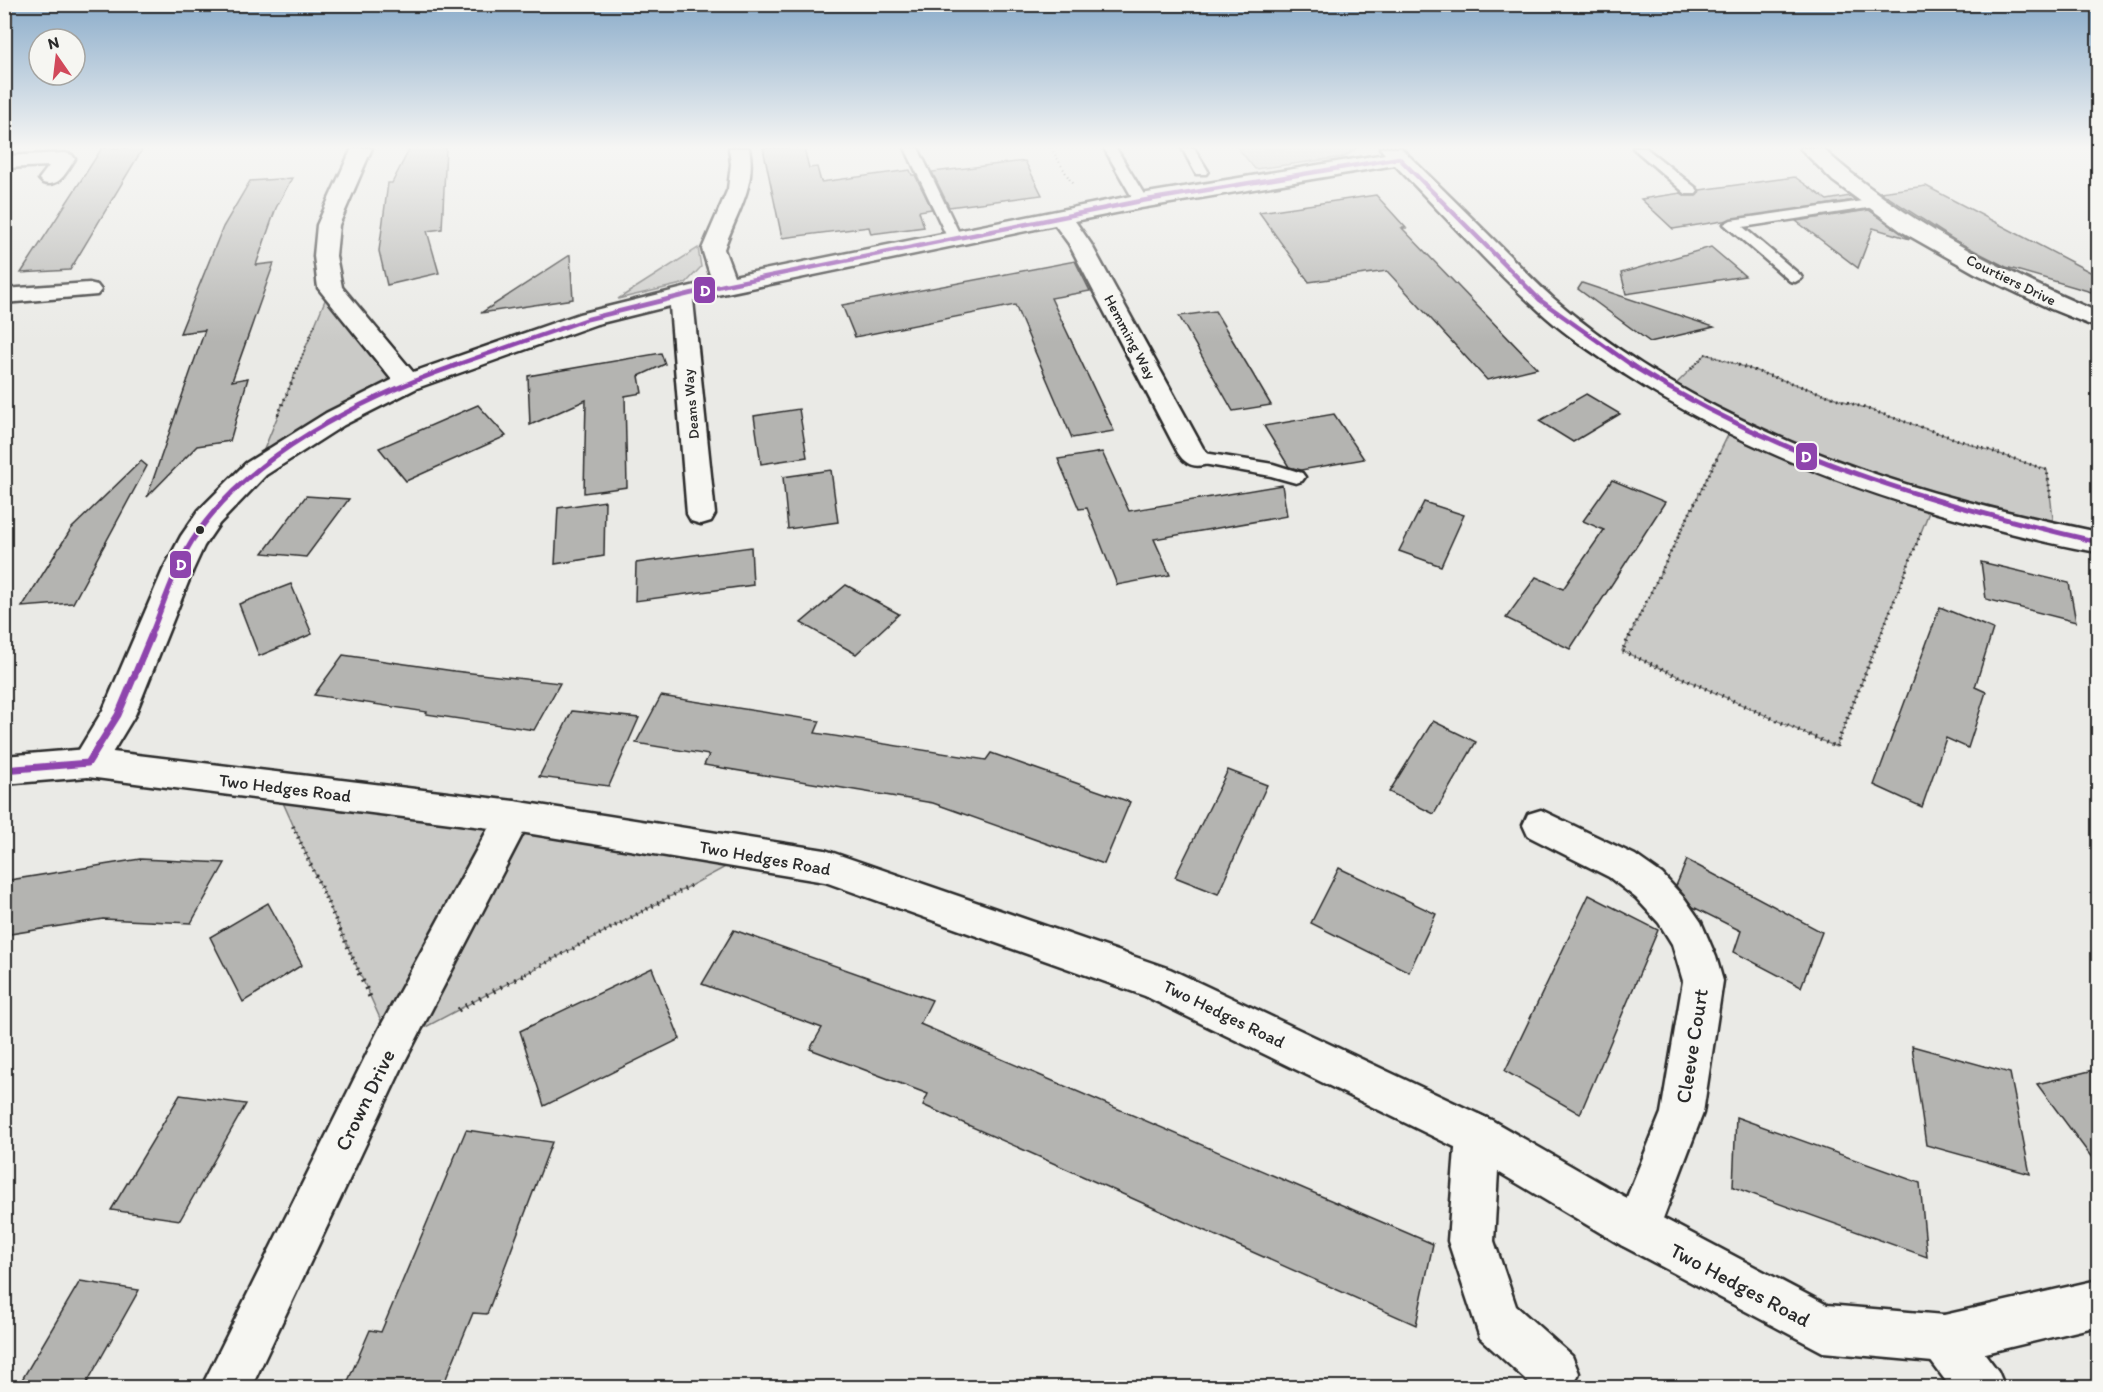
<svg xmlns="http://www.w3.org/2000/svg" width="2103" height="1392" viewBox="0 0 2103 1392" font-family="Itim,sans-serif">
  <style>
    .green { fill: #cacac7; stroke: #7a7a79; stroke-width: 1.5 }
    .building { fill: #b4b4b1; stroke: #2b2b2b; stroke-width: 1.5 }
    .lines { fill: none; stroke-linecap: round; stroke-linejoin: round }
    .service-casing { stroke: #2b2b2b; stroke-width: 5 }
    .minor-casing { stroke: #2b2b2b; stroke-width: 5 }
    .tertiary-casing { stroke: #2b2b2b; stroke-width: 5 }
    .path-far3 { stroke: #2b2b2b; stroke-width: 2; stroke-dasharray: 1 3; stroke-linecap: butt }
    .path-far2 { stroke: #2b2b2b; stroke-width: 3; stroke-dasharray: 1.5 4; stroke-linecap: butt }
    .path-far1 { stroke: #2b2b2b; stroke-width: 4; stroke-dasharray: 1.5 4.5; stroke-linecap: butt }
    .path { stroke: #2b2b2b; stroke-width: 5; stroke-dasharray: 2 6; stroke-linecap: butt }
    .service { fill: #f6f6f2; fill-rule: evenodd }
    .minor { fill: #f6f6f2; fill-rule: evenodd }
    .tertiary { fill: #f6f6f2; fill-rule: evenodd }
    .bus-1-far2-casing { stroke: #f6f6f2; stroke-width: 8 }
    .bus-1-far1-casing { stroke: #f6f6f2; stroke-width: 9 }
    .bus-1-casing { stroke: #f6f6f2; stroke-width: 11 }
    .bus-1-far2 { stroke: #8e44ad; stroke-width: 4.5 }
    .bus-1-far1 { stroke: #8e44ad; stroke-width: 5 }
    .bus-1 { stroke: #8e44ad; stroke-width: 7 }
    .bus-dot { fill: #2b2b2b; stroke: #f6f6f2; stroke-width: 2 }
    .labels { text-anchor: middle; stroke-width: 4.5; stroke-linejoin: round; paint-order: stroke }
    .far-street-label { font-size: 15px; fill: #2b2b2b; stroke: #f6f6f2 }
    .street-label { font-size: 18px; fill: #2b2b2b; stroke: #f6f6f2 }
    .near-street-label { font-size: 21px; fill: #2b2b2b; stroke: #f6f6f2 }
    .line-badge { stroke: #f6f6f2; stroke-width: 2 }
    .badge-label { font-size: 16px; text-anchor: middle; font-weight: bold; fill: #fff }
  </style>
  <rect width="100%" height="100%" fill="#eaeae6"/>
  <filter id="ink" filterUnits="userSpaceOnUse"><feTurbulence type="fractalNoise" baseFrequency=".0167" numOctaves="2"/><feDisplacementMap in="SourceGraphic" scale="12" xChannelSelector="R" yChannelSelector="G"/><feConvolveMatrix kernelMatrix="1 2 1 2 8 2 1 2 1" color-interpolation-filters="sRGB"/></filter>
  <g filter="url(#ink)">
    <g class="green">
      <polygon points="1238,148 1357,148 1344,157 1255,169"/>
      <polygon points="698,248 701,267 686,283 618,299"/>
      <polygon points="330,288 408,382 256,469"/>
      <polygon points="1706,354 2047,470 2055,534 1933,502 1836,747 1622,651 1733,425 1669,391"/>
      <polygon points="276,787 750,854 392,1045"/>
    </g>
    <g class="building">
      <polygon points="102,148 143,148 70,270 21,273"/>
      <polygon points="410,148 446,148 442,229 427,231 439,273 387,285 379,251 388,183 392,183"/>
      <polygon points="763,148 804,148 809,168 817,167 821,182 910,170 912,175 915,175 932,209 919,211 924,227 871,234 869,227 782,238"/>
      <polygon points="1025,161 1042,195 949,207 932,172"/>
      <polygon points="1795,177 1827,200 1850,196 1855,200 1673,229 1641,199 1681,193 1686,196 1696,196 1700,190"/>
      <polygon points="292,178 276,208 256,265 274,263 232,381 248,378 230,441 197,446 147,497 205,330 180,333 223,227 250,181"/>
      <polygon points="1926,186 2098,276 2098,294 2006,267 1954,240 1880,192"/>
      <polygon points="1376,195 1406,228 1402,228 1537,368 1487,380 1387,271 1309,282 1259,212"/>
      <polygon points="1869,210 1910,239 1873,228 1858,268 1796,221"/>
      <polygon points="1711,247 1745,276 1626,294 1621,273"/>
      <polygon points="570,255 573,299 481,313"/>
      <polygon points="1075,261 1090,291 1051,298 1114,431 1072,438 1015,305 855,337 842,305"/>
      <polygon points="1582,283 1714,327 1650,342 1578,289"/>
      <polygon points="1215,311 1251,371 1271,405 1233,411 1179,316"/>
      <polygon points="661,353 665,364 639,376 642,393 625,396 627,487 584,493 586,400 530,425 528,376"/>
      <polygon points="1586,394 1620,414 1573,442 1539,421"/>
      <polygon points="478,405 506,436 406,481 379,448"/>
      <polygon points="799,409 807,457 761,464 754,416"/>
      <polygon points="1334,414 1364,459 1301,470 1289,467 1264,426"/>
      <polygon points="1102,452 1129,511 1282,485 1287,516 1154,539 1170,575 1117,585 1087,508 1079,509 1058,459"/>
      <polygon points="141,461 147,466 73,603 22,607 71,529"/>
      <polygon points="831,470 838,522 788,529 783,477"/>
      <polygon points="1612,480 1665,502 1570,649 1506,618 1536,577 1563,589 1604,530 1583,521"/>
      <polygon points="306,496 349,499 306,557 263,553"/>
      <polygon points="605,501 604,556 555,564 558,508"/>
      <polygon points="1424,502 1464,515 1441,566 1399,551"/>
      <polygon points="751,547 753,585 635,601 636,563"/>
      <polygon points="1981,562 2069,583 2076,622 1986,599"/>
      <polygon points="291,584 312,634 259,656 239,604"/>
      <polygon points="846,585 899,614 856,654 801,623"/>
      <polygon points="1940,607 1993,629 1975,687 1986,692 1968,748 1946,738 1922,807 1874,785"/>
      <polygon points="343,655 454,671 560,683 534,730 426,714 427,712 314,695"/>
      <polygon points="661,696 820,721 815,733 986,760 991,753 1130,802 1104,864 933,803 704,765 709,755 636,743"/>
      <polygon points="572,711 639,718 609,786 539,777"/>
      <polygon points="1433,721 1476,742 1434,814 1389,792"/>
      <polygon points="1228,770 1267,785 1218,894 1175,877"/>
      <polygon points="140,859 225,863 191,923 103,919 4,935 4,881"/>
      <polygon points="1687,860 1822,932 1801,987 1734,952 1741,931 1693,907 1676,886"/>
      <polygon points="1339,868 1436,914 1409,972 1311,923"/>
      <polygon points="1589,895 1658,930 1580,1114 1505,1071"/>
      <polygon points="268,903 302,965 243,1002 210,937"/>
      <polygon points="734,930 932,1000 920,1024 1433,1244 1416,1325 923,1105 928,1094 810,1049 822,1028 702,984"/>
      <polygon points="652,968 680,1039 544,1106 520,1031"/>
      <polygon points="1912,1046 2010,1073 2030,1174 1926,1145"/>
      <polygon points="2098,1069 2098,1166 2037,1084"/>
      <polygon points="180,1095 246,1104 180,1220 111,1210"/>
      <polygon points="1736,1117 1920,1183 1927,1257 1733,1187"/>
      <polygon points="466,1130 552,1142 487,1314 473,1313 442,1388 345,1388 370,1330 381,1332"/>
      <polygon points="80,1281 139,1290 84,1388 17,1388"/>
    </g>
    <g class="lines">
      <g class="service-casing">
        <g id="service">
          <polygon points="905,148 918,148 962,239 960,242 950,242 948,239"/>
          <polygon points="1104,148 1116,148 1148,201 1146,204 1136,204"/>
          <polygon points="1182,148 1194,148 1208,171 1206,174 1196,174"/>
          <polygon points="1633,148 1646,148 1696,188 1698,191 1696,194 1686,194"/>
          <polygon points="1876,199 1883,203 1881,206 1743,227 1800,275 1802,278 1795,282 1790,281 1724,224 1731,220"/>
          <polygon points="1198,452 1273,464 1302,473 1305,477 1302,481 1296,483 1271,476 1192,462 1189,458 1192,454"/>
        </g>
      </g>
      <g class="minor-casing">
        <g id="minor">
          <path d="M 352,148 L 372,148 L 339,225 L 336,256 L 342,287 L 413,372 L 579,314 L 712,281 L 702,249 L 728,189 L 731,164 L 729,148 L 749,148 C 757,186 736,214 724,249 L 734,276 L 1141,194 L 1385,154 L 1380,148 L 1401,148 C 1434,181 1468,214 1501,247 C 1518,264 1535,282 1553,298 C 1666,396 1813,460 1957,499 C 2004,512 2051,522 2098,532 L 2098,552 C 2060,546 2021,536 1984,526 C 1858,493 1735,446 1626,375 C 1595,354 1562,333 1535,307 C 1486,263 1441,212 1395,165 L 1141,208 L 1075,221 L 1091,244 L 1203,448 L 1212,458 L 1208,464 C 1194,468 1186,465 1178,453 L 1069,244 L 1055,225 L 693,300 L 715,514 L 711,521 L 701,524 L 691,521 L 687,514 L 670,306 L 597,324 L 417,388 L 344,425 L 266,475 L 219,524 L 204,546 L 193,570 L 135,715 L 100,773 L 88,777 L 76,773 L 71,763 L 103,710 L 163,570 L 181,536 L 199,510 L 246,463 L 326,413 L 392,380 L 318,288 L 314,256 L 317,225 Z"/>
          <path d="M 1800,148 L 1822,148 C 1903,222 1999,269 2098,312 L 2098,328 L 2051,309 L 1975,273 L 1901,231 L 1833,181 Z"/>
          <path d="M 65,153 L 72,155 L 75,159 C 66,172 60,188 43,183 L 39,179 L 49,166 L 4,168 L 4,156 Z"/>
          <polygon points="89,283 97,285 101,290 97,295 4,303 4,289"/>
          <polygon points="514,801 527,805 532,816 406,1059 251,1388 201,1388 378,1031 501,805"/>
          <polygon points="1541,810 1635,855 1662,874 1685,899 1701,922 1716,957 1723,981 1703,1113 1653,1245 1637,1252 1621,1245 1614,1229 1661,1113 1683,981 1672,944 1659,923 1636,898 1609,877 1528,836 1523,825 1528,814"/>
          <polygon points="1478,1114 1493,1121 1500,1136 1494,1241 1516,1306 1572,1356 1579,1373 1573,1388 1535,1388 1480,1338 1448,1241 1456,1136 1463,1121"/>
          <polygon points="1944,1315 1961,1322 1998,1371 2005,1388 1951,1388 1927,1356 1920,1339 1927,1322"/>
        </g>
      </g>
      <g class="tertiary-casing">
        <polygon id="tertiary" points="88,749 514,801 825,850 1170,969 1493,1121 1653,1213 1827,1305 1944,1315 2098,1280 2098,1326 1944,1363 1823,1352 1621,1245 1463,1151 1145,996 825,882 514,831 88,777 4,784 4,756"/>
      </g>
      <g class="path-far3">
        <polyline points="1051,148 1073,185"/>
        <polyline points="298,366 316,322"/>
        <polyline points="1694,366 1706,354 1742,366"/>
      </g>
      <g class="path-far2">
        <polyline points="1738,365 2047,470 2051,500"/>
        <polyline points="1691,369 1695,365"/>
        <polyline points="278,415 299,365"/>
        <polyline points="1629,637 1720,452"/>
        <polyline points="1880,637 1922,530"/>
      </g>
      <g class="path-far1">
        <polyline points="1630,636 1622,651 1836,747 1880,636"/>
        <polyline points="293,826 360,974"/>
        <polyline points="525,974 694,884"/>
      </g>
      <g class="path">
        <polyline points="359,973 370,997"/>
        <polyline points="458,1010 528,973"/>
      </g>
      <use href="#service" class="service"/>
      <use href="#minor" class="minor"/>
      <use href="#tertiary" class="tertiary"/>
      <g class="bus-1-far2-casing">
        <polyline id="bus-1-far2" points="453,366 588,319 725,285 1141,201 1399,158 1540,300 1633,366"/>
      </g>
      <g class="bus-1-far1-casing">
        <g id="bus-1-far1">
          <path d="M 1631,365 C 1779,458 1929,503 2098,542"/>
          <path d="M 150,637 C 163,606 174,570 192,541 C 247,455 363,398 457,365"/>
        </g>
      </g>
      <g class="bus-1-casing">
        <polyline id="bus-1" points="4,770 88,763 118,715 151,636"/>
      </g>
      <use href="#bus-1-far2" class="bus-1-far2"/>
      <use href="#bus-1-far1" class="bus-1-far1"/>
      <use href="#bus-1" class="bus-1"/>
    </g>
  </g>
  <linearGradient id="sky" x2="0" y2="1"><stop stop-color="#8bacca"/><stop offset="0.43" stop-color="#f6f6f4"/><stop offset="1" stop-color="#f6f6f4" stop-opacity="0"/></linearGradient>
  <rect width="2103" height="342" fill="url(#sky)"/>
  <circle class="bus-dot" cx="200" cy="530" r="5"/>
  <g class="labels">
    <g class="far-street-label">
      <text transform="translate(2011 280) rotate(26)" y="5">Courtiers Drive</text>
      <text transform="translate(1130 337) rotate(62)" y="5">Hemming Way</text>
      <text transform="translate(691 404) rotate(-95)" y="5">Deans Way</text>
    </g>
    <g class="street-label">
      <text transform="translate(285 788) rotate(7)" y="6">Two Hedges Road</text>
      <text transform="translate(765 858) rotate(10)" y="6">Two Hedges Road</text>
      <text transform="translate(1224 1014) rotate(26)" y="6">Two Hedges Road</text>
    </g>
    <g class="near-street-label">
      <text transform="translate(1692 1046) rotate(-81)" y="7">Cleeve Court</text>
      <text transform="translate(365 1100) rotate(-64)" y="7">Crown Drive</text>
      <text transform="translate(1740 1285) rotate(28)" y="7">Two Hedges Road</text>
    </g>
  </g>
  <g class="line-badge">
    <rect x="693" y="276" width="23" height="28" rx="6" fill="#8e44ad"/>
    <rect x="1795" y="442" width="23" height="29" rx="6" fill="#8e44ad"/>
    <rect x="169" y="550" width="23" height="29" rx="6" fill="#8e44ad"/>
  </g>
  <g class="badge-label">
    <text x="705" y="296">D</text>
    <text x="1806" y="462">D</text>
    <text x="181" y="570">D</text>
  </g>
  <rect width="2103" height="1392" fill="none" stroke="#f6f6f2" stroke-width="24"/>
  <rect x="12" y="12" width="2079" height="1368" fill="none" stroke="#2b2b2b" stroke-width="2" filter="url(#ink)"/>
  <g transform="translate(57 57) rotate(346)"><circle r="28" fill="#f6f6f2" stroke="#a5a5a2" stroke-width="1.5"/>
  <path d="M0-4.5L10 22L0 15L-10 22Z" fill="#d1495b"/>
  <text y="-9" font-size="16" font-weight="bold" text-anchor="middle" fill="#2b2b2b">N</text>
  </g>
</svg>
